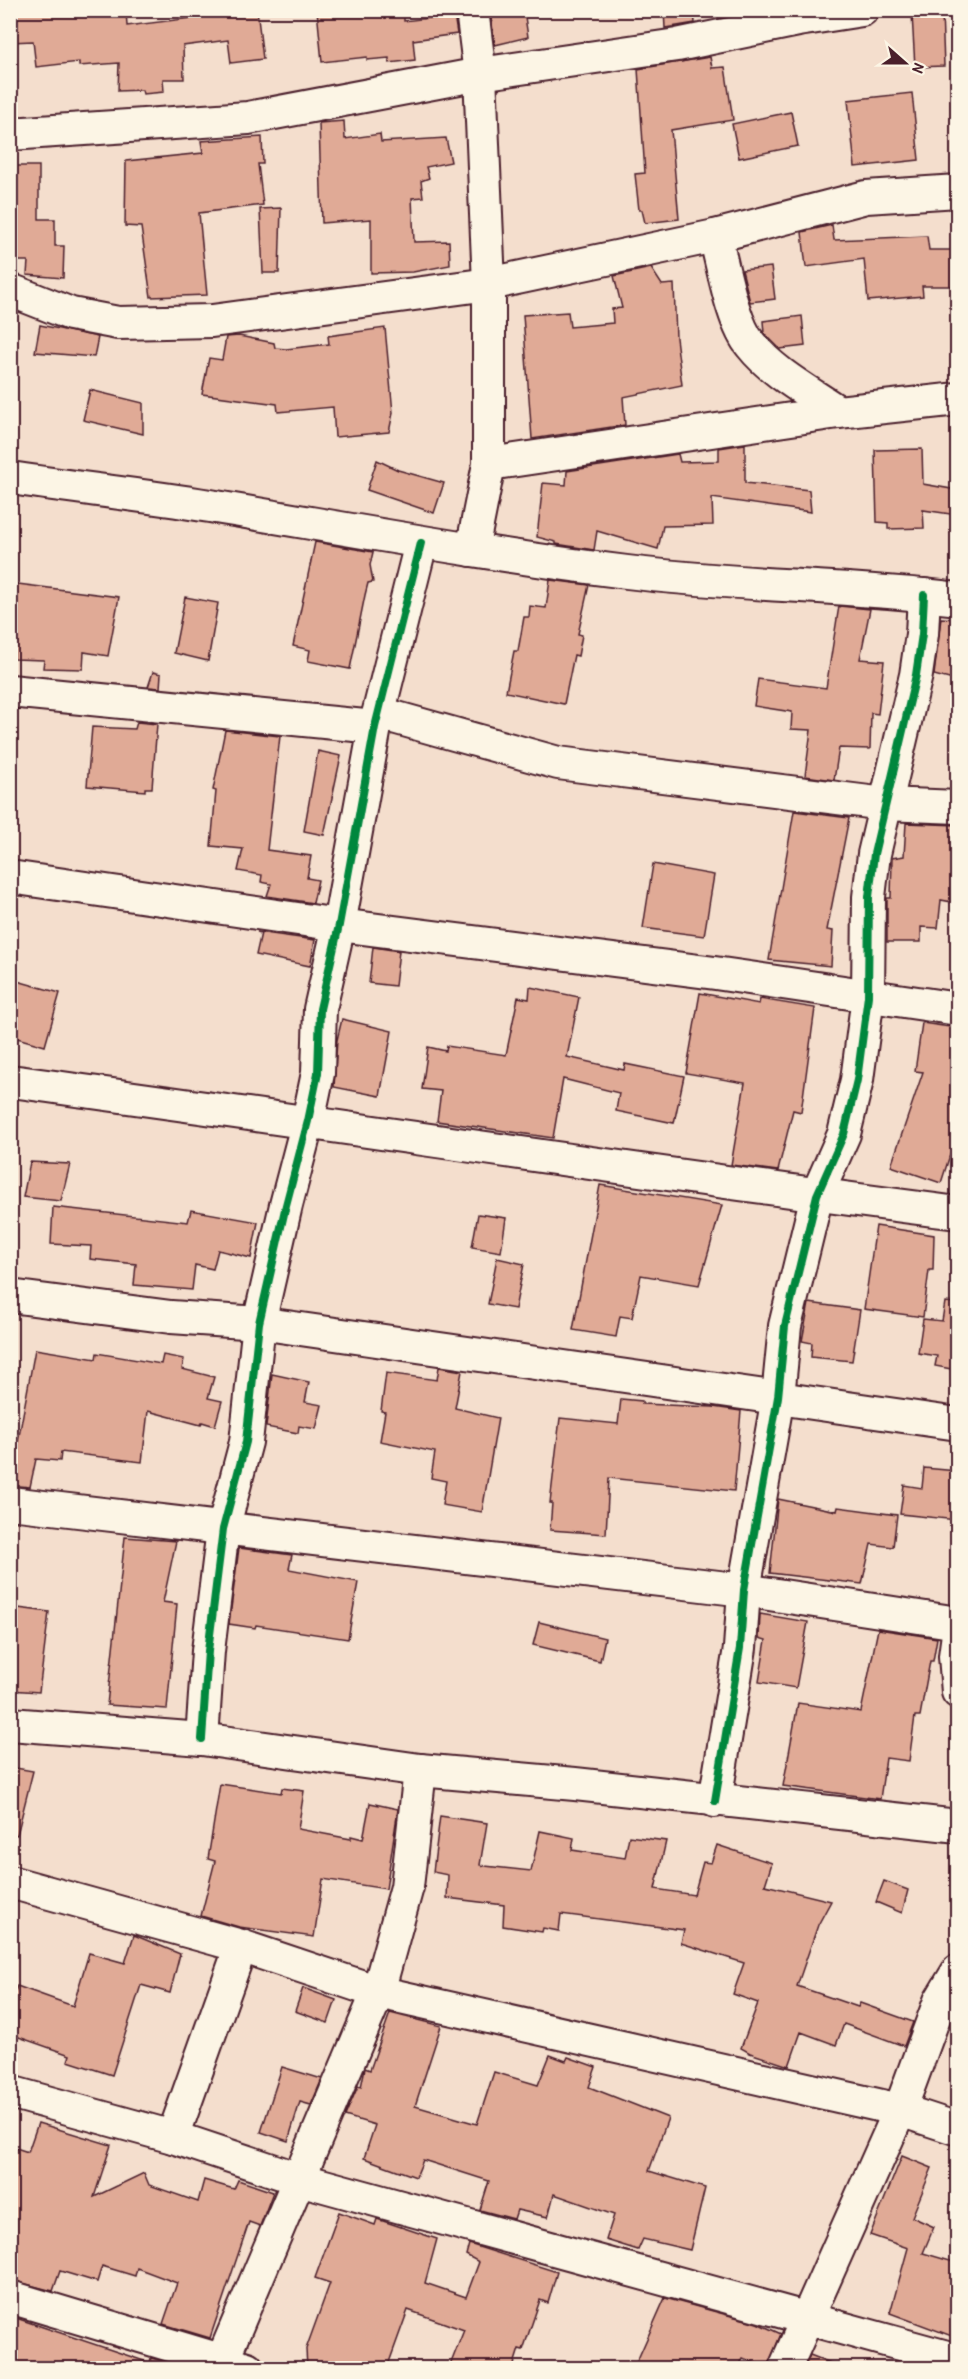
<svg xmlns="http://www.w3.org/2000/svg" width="968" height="2379" viewBox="0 0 968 2379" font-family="'Patrick Hand',sans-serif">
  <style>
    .building { fill: #e0aa96; stroke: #4a1f2b; stroke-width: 1.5 }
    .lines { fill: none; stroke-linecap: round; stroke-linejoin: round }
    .minor-casing { stroke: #4a1f2b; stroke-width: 36 }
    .minor { stroke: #fcf5e5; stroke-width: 32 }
    .cycleway-casing { stroke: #fcf5e5; stroke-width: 11 }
    .cycleway { stroke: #00873e; stroke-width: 8 }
  </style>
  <rect width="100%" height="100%" fill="#f4decd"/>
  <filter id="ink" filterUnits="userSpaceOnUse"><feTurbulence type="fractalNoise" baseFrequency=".0167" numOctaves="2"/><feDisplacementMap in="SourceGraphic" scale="12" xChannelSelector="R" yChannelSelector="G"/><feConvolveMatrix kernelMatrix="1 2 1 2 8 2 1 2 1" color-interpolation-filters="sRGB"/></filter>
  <g filter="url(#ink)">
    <g class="building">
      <polygon points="10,10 126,10 127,26 257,10 263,59 231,63 228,40 183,46 184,79 163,79 164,92 143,94 142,90 118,91 119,63 79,66 79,62 36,67 33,41 10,42"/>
      <polygon points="317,10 404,10 404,21 454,15 457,34 413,40 415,60 389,63 389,58 367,60 367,57 322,62"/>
      <polygon points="490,10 524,10 528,37 495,45"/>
      <polygon points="664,10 694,10 695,23 665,28"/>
      <polygon points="942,12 944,66 915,67 912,14"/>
      <polygon points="710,57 712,68 725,67 733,120 671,130 679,219 645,223 642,210 639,210 635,174 645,173 638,69"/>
      <polygon points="912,93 919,160 855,167 848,100"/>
      <polygon points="791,112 798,146 739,158 732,124"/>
      <polygon points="344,121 345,139 380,134 381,142 446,138 451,162 426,167 429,178 421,181 423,197 412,198 414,242 449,241 450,265 413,272 371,273 371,219 322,223 319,123"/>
      <polygon points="262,137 263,164 258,164 263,205 199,213 207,295 151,297 141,227 125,226 126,161 203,153 201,141"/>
      <polygon points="11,166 39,166 39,219 55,219 55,246 64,246 63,278 27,275 28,261 10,261"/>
      <polygon points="281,208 279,273 263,273 260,209"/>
      <polygon points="832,225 834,240 927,236 929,250 953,250 953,286 922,286 923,296 868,301 864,259 806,267 802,232"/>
      <polygon points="771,267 775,299 750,302 742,270"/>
      <polygon points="651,268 662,285 674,284 676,338 682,385 623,397 625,425 532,439 523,315 568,312 570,327 613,323 612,309 622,308 614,276"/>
      <polygon points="802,316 805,346 780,349 764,333 763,321"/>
      <polygon points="40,325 98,337 94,357 35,352"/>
      <polygon points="385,328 393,413 389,432 335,437 333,407 278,412 277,404 202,394 209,358 222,360 226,337 239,336 274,343 275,348 286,349 329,344 328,336"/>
      <polygon points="90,390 143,403 143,434 83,420"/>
      <polygon points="745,444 745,483 809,490 811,512 712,498 713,525 663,526 658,549 597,531 594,550 556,544 556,542 537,537 543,483 566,485 567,471 678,454 680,462 719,461 719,448"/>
      <polygon points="922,449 923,484 957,490 957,515 923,510 924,528 888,529 888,523 877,522 875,450"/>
      <polygon points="377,460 398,470 444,483 434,513 367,490"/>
      <polygon points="315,542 373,552 370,565 373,582 368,583 365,595 350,669 308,661 310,650 293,646"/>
      <polygon points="550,580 589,585 578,634 582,635 578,656 574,655 564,704 506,692 514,651 518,651 524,617 529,617 530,606 546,608"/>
      <polygon points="10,583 119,597 108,656 84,652 83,669 43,668 44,660 14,659 15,632 10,631"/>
      <polygon points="185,597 218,603 208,661 174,653"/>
      <polygon points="839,606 870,609 860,659 884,661 878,714 871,713 870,749 839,748 834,780 805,776 811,730 791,729 792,712 754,706 758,679 826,688"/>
      <polygon points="941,618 957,619 957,681 934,675"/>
      <polygon points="153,672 161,674 160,688 148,687"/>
      <polygon points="137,722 157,724 152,788 145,788 145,791 87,786 92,727 135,729"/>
      <polygon points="225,730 280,736 267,850 311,856 307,878 318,880 313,903 267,896 271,884 261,882 262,875 238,871 243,849 211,846 216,791 213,790"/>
      <polygon points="318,751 341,756 324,835 304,831"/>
      <polygon points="794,811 849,818 827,930 833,931 831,966 769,960"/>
      <polygon points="906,823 957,825 957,903 941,900 938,928 921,927 921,942 887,942 887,898 891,898 892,858 904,856"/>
      <polygon points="653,864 714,875 704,936 643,928"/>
      <polygon points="257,932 315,940 310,966 256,955 261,933"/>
      <polygon points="373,947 399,951 395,986 369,983"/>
      <polygon points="10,979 60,993 45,1046 10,1036"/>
      <polygon points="530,987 579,997 567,1057 624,1070 625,1064 684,1076 674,1123 616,1111 619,1093 563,1079 553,1138 437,1121 441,1091 422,1089 428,1047 446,1051 447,1046 506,1055 518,997 529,999"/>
      <polygon points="700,993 759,1004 760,999 815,1008 801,1112 793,1110 778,1171 731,1165 745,1083 686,1073"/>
      <polygon points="342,1019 392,1031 380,1096 334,1087 337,1040"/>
      <polygon points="922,1023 957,1028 957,1133 941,1183 891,1166 923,1072 915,1071"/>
      <polygon points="30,1162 70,1164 61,1201 23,1197"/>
      <polygon points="600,1185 722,1205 699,1285 641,1275 632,1318 620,1316 616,1337 573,1330"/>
      <polygon points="53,1207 188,1222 191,1210 258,1222 251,1258 218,1250 213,1269 195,1265 192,1290 134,1285 136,1264 90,1259 91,1246 51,1244"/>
      <polygon points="478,1214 506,1218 501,1252 472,1247"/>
      <polygon points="876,1226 934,1235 933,1270 929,1270 923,1317 864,1309"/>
      <polygon points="497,1258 524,1264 515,1309 488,1304"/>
      <polygon points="945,1302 957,1303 957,1370 935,1366 937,1356 918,1353 923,1319 942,1321"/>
      <polygon points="809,1303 860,1310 852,1361 811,1357 812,1343 802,1341"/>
      <polygon points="35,1349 96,1359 97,1353 161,1364 163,1355 184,1359 182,1369 214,1377 208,1398 222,1401 215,1426 202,1422 201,1425 148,1411 142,1462 61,1452 60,1461 36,1459 30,1487 10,1485"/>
      <polygon points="439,1367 462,1371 455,1408 498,1418 482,1512 442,1505 446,1481 431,1478 435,1452 380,1441 385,1412 381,1411 386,1373 437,1380"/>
      <polygon points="272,1374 309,1382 305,1402 322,1405 316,1429 299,1426 298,1433 266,1427"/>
      <polygon points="621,1399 642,1401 642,1404 713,1407 741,1411 734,1491 609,1478 606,1534 550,1530 552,1503 550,1503 560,1418 618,1424"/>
      <polygon points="924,1468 957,1471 957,1520 900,1514 904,1485 922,1488"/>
      <polygon points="778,1499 837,1511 838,1507 897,1515 893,1547 871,1544 862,1584 770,1573"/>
      <polygon points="125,1537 176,1541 163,1602 177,1604 167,1709 107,1705"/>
      <polygon points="239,1548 292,1555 289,1569 358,1582 348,1639 256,1625 255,1628 229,1624"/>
      <polygon points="10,1607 49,1612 39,1692 10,1690"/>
      <polygon points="760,1614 808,1622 796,1688 759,1682 766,1640 759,1638"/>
      <polygon points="539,1622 605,1638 600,1661 533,1645"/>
      <polygon points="878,1629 937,1638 933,1661 930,1661 920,1716 915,1716 909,1761 886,1758 880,1799 783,1786 798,1703 861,1712"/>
      <polygon points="10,1767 33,1771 17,1835 10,1834"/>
      <polygon points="220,1784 281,1793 282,1788 304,1791 298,1829 351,1839 351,1836 363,1839 370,1803 398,1809 386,1889 323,1879 314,1937 239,1927 201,1916 215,1861 208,1859"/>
      <polygon points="440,1816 487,1823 480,1865 485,1866 531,1871 540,1831 574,1838 572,1850 625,1858 629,1836 666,1841 655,1889 694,1895 703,1862 711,1863 717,1845 772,1863 765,1885 831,1901 818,1925 797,1986 858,2007 860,2003 913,2022 904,2046 844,2024 836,2045 801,2032 789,2066 750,2053 741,2048 758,2003 733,1994 744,1963 681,1943 684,1930 561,1914 559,1931 543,1928 542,1932 503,1926 504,1905 447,1898 448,1875 433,1872"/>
      <polygon points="884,1881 908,1890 902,1913 876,1902"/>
      <polygon points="134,1935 180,1954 170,1993 141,1985 112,2075 68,2061 70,2055 10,2034 10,2004 17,1986 73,2006 89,1953 125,1963"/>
      <polygon points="303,1988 336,2000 328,2023 295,2011"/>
      <polygon points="390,2013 441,2026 415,2106 477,2124 494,2072 538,2085 550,2055 566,2061 568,2057 596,2067 589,2087 668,2118 649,2171 705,2188 690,2250 643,2239 638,2250 606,2240 614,2215 554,2194 548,2217 517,2210 514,2219 480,2210 489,2181 423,2160 416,2177 364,2158 375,2125 345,2116 358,2086 361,2087 365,2068 370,2070"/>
      <polygon points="282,2067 322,2079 311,2105 300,2102 288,2141 261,2132"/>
      <polygon points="38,2123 111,2145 94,2197 144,2173 149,2185 198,2202 204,2180 234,2189 238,2180 273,2192 260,2226 249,2222 210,2338 163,2324 177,2283 137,2268 135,2276 102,2266 97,2282 60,2271 53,2291 10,2280 10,2146 28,2152"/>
      <polygon points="902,2156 932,2168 912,2217 934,2227 923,2253 957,2263 957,2338 890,2313 908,2248 870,2235"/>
      <polygon points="339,2212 375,2225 377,2219 437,2239 425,2283 466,2297 479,2262 466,2255 469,2244 557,2272 548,2303 540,2300 523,2350 519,2349 513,2368 449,2368 464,2330 408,2310 387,2368 307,2368 306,2349 330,2283 315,2278"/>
      <polygon points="665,2298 757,2323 781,2334 767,2368 743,2358 738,2368 634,2368"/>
      <polygon points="10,2316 150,2363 151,2358 186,2368 10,2368"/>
      <polygon points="810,2355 841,2367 841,2368 804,2368"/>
    </g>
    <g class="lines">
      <g class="minor-casing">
        <g id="minor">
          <polyline points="472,10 480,74 489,284 489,464 472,550"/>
          <polyline points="10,134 248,118 480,74 677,45 798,20 862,10"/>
          <path d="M 715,236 C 723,265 732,323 751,345 C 773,373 809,392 838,412"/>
          <polyline points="10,290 71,314 118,323 212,321 489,284 715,236 866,197 958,191"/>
          <polyline points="489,464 838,412 958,399"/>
          <path d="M 10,478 C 77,488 144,495 210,506 C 349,529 488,555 627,572 C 737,586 848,585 958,599"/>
          <polyline points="10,691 375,727"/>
          <polyline points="379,713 558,763 885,804 958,807"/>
          <polyline points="10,877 339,925 715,973 958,1009"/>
          <path d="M 10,1081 C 326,1123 641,1173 958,1213"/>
          <polyline points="10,1296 171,1317 259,1323 958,1424"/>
          <polyline points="10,1503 744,1590 958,1623"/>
          <polyline points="958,1634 955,1656 958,1692"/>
          <polyline points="10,1724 202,1739 420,1770 575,1784 958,1826"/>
          <polyline points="202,1739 208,1651 223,1529 246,1442 259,1323 286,1205 308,1121 318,1073 320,1009 339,925 375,727 421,543"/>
          <polyline points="715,1801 740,1648 744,1590 778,1397 785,1326 817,1195 844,1134 857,1080 868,996 869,897 874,854 916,675 922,634 924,595"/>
          <polyline points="10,1882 241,1946 378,1992 900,2110 958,2129"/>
          <polyline points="10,2092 173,2137 299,2179 958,2360"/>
          <polyline points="173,2137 241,1946"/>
          <polyline points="10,2297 247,2368"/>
          <polyline points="219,2368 378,1992 407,1887 420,1770"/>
          <polyline points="785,2368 900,2110 940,2001 958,1971"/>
        </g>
      </g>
      <use href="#minor" class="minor"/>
      <g class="cycleway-casing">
        <g id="cycleway">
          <polyline points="202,1739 208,1651 223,1529 246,1442 259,1323 286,1205 308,1121 318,1073 320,1009 339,925 375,727 421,543"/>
          <polyline points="715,1801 740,1648 744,1590 778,1397 785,1326 817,1195 844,1134 857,1080 868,996 869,897 874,854 916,675 922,634 924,595"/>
        </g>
      </g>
      <use href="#cycleway" class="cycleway"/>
    </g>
  </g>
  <rect width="968" height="2379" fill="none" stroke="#fcf5e5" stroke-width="36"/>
  <rect x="18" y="18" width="932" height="2343" fill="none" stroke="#4a1f2b" stroke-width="2" filter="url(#ink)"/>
  <g transform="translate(905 63) rotate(111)" stroke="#fcf5e5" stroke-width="4.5" paint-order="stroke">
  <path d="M0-4.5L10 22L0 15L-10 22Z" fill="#4a1f2b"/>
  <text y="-9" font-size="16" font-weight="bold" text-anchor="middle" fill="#4a1f2b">N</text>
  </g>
</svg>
